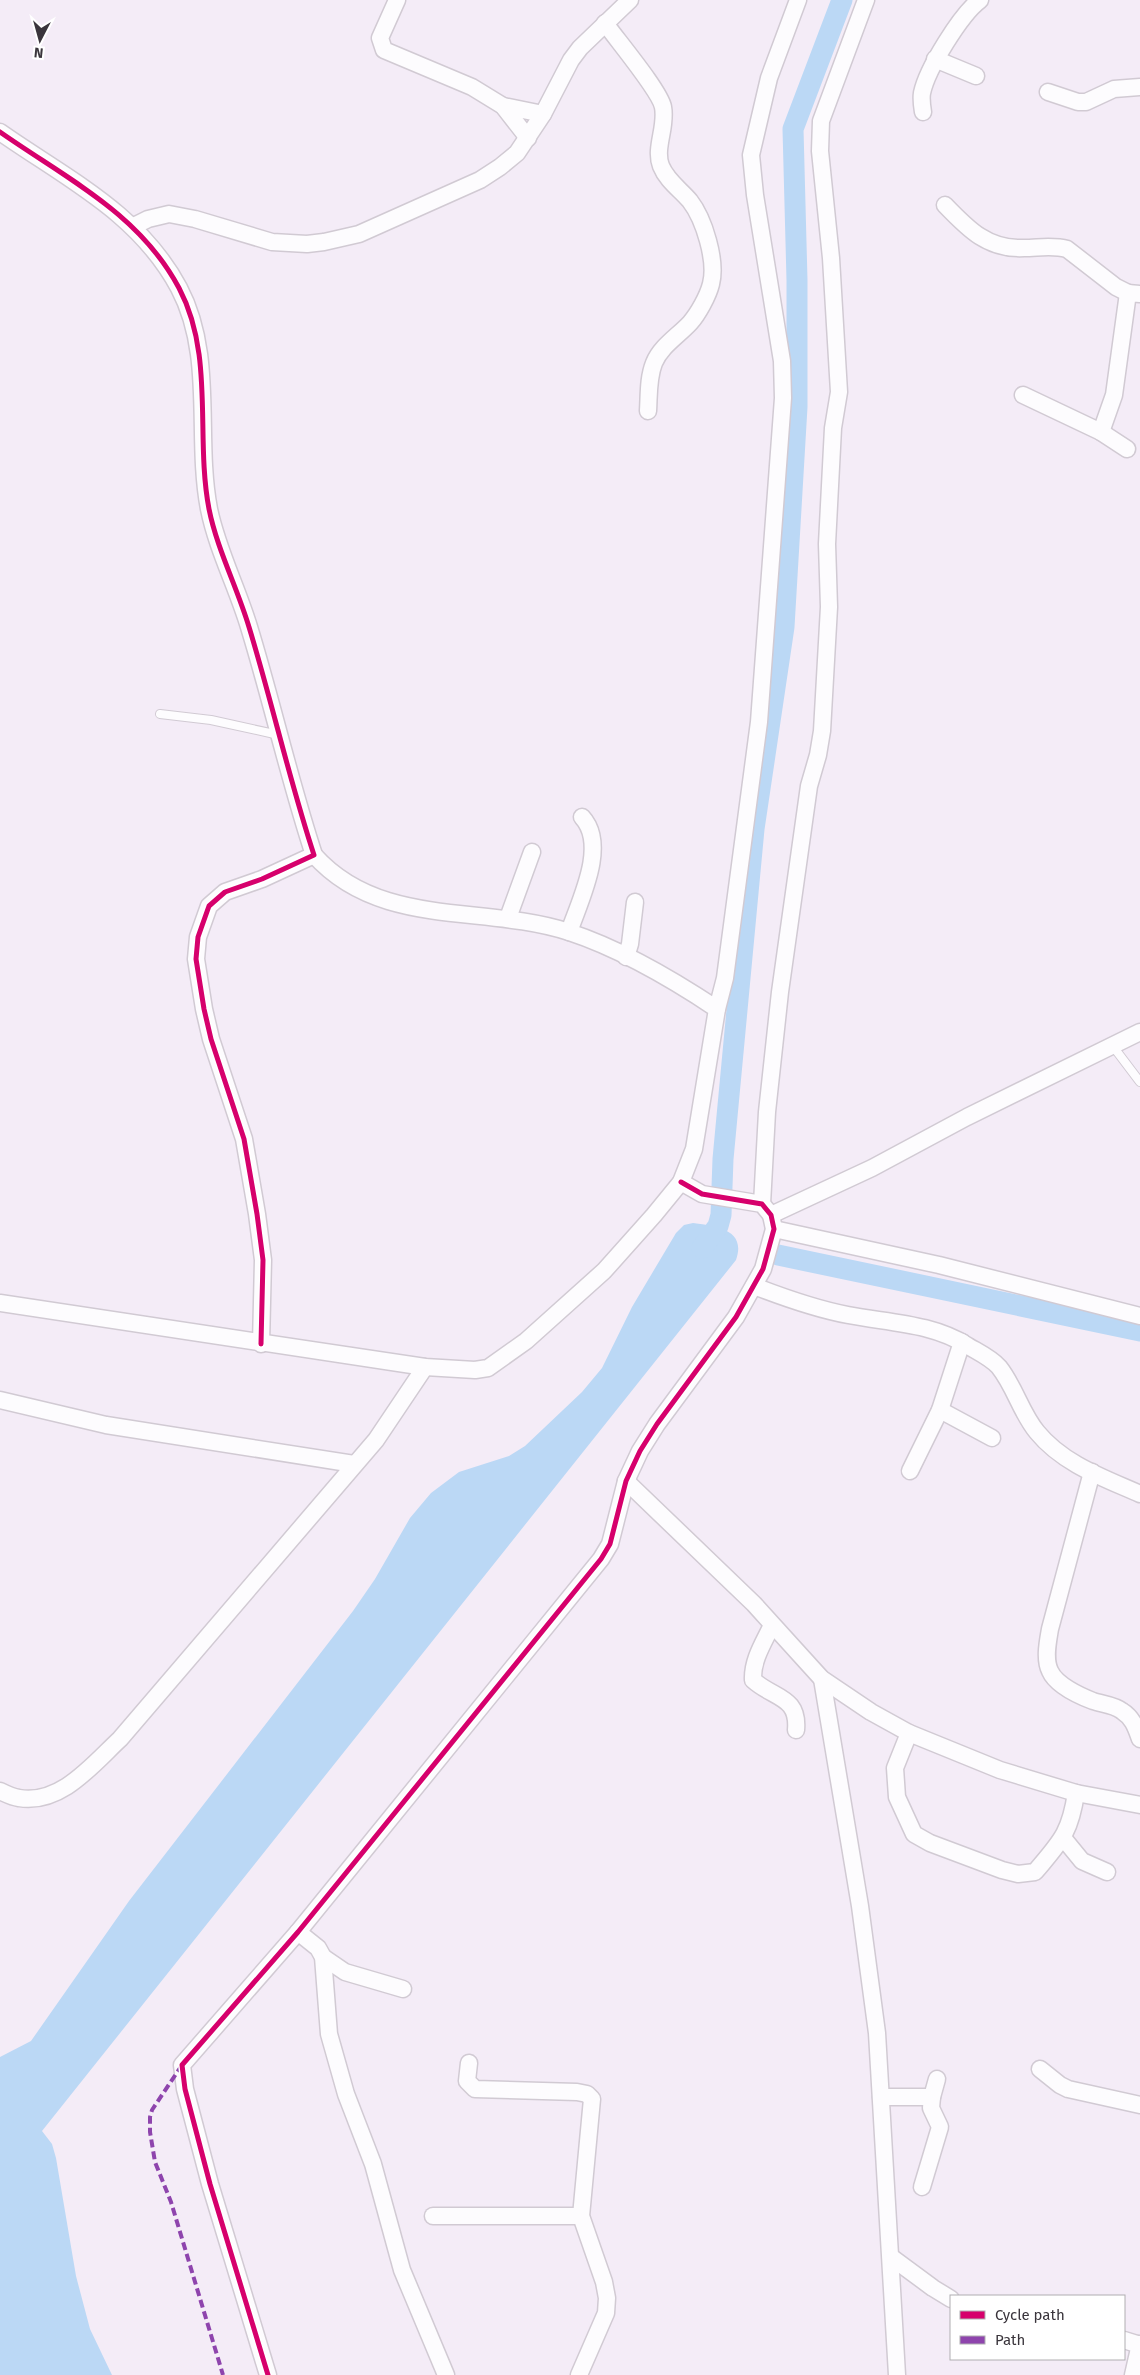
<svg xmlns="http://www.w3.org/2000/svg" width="1140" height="2375" viewBox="0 0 1140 2375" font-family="'Fira Sans',sans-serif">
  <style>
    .water { fill: #bbd8f5 }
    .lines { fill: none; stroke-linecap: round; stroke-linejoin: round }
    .canal { stroke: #bbd8f5; stroke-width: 21 }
    .service-casing { stroke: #d1cad3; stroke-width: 10 }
    .minor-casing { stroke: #d1cad3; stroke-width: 19 }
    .service { stroke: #fdfcfe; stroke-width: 8 }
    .minor { stroke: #fdfcfe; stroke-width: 16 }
    .quiet { stroke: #8e44ad; stroke-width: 4; stroke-dasharray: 8 4; stroke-linecap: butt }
    .cycleway-casing { stroke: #fff; stroke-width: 8 }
    .cycleway { stroke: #d6006c; stroke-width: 5 }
  </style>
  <rect width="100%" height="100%" fill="#f4ecf7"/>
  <path class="water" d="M 693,1223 C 715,1226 747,1229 736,1260 L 42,2131 L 52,2144 L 56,2158 L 76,2276 L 90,2329 L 112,2375 L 0,2375 L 0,2057 L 31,2041 L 129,1901 L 353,1611 L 375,1579 L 410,1518 L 431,1493 L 459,1472 L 509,1456 L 525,1446 L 582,1392 L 602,1368 L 632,1307 L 676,1233 L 684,1225 Z"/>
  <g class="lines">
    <g class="canal">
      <polyline points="702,1248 718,1226 721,1215 723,1159 754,829 784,627 797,407 797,280 793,129 842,0"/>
      <polyline points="778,1255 1140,1331"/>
    </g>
    <g class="service-casing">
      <g id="service">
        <polyline points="160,714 211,720 279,735"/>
        <polyline points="1112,1045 1140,1082"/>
      </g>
    </g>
    <g class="minor-casing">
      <g id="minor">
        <polyline points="397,0 380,38 384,50 472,87 503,106 528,138"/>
        <path d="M 605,23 C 617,40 660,91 663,107 C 667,127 654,148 661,166 C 667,181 681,190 690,201 C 704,219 717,261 711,284 C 708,296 698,314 690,323 C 678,336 661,346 654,363 C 648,378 649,395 648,411"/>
        <polyline points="935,59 976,76"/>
        <polyline points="1048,92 1078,102 1086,102 1114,89 1140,87"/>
        <polyline points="503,106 543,114"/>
        <path d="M 923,112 C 922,106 921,99 922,93 C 927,69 961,14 980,0"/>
        <path d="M 0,132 C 67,179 139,213 179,288 C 215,356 195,436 209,509 C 217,549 237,587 249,627 C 272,702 289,779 314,855 L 262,879 L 225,892 L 209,906 L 198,937 L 196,959 L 204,1009 L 211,1039 L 244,1139 L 257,1214 L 263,1260 L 261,1344"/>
        <path d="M 945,205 C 968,229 988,250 1024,248 C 1038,248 1053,245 1067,249 L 1116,287 L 1128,293"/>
        <polyline points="134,226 148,219 169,214 195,219 272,242 307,244 324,242 359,234 480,180 500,167 517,153 543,114 571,60 580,48 630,0"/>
        <polyline points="1023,395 1101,432 1114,395 1128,293 1140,294"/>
        <polyline points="1101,432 1127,449"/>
        <polyline points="508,918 532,852"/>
        <path d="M 569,932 C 580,900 608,845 582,817"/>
        <polyline points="626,957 630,944 635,902"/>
        <polyline points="717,1009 725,978 759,722 783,398 782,361 755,195 751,155 769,78 798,0"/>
        <polyline points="762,1204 767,1112 780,992 809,786 818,755 822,731 829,607 827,544 833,428 839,392 831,258 820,151 821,121 866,0"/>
        <polyline points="771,1215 872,1168 967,1117 1140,1032"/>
        <polyline points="774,1229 939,1265 1140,1316"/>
        <path d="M 754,1286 C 785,1298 816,1309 848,1315 C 889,1323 932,1323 968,1346 C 978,1352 991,1358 999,1367 C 1015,1387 1021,1413 1037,1432 C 1063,1464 1104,1478 1140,1494"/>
        <path d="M 0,1303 L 425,1367 L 475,1370 L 488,1368 L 526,1341 L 604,1271 L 654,1215 L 681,1182 L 694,1149 L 717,1009 C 672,979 621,949 569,932 C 483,904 380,929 314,855"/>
        <polyline points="0,1400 106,1425 354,1464"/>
        <polyline points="940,1410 992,1438"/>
        <polyline points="910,1471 940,1410 962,1342"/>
        <path d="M 1092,1472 L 1050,1629 C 1048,1641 1044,1659 1050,1671 C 1056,1685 1080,1696 1093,1701 C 1102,1704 1115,1705 1122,1711 C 1133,1718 1136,1728 1140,1739"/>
        <polyline points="626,1481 754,1604 822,1679 871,1712 909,1733 1000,1770 1076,1793 1140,1805"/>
        <path d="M 772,1625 C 764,1642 752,1660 753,1680 C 774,1699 799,1696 796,1730"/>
        <polyline points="822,1679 860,1906 877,2033 897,2375"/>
        <path d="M 909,1733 L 895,1768 L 897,1797 L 914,1834 L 930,1843 L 1002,1870 L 1018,1874 L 1035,1872 C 1060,1842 1070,1834 1076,1793"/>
        <path d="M 0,1791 C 6,1794 12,1797 19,1798 C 61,1805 93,1764 120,1739 L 376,1440 L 425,1367"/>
        <polyline points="1064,1839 1082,1861 1107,1872"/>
        <polyline points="298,1932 318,1948 323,1957 329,2034 346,2094 373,2164 402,2270 446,2375"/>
        <polyline points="323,1957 345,1972 403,1989"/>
        <polyline points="469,2063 467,2081 475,2089 577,2092 587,2094 592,2099 581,2216 604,2282 607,2298 606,2313 579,2375"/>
        <polyline points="1040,2069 1060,2085 1068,2089 1140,2105"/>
        <polyline points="881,2097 932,2097 931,2108 940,2127 922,2187"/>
        <polyline points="932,2097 937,2079"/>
        <polyline points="433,2216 581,2216"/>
        <polyline points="891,2257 933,2288 951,2299"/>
        <polyline points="1124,2340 1140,2345"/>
        <polyline points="268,2375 210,2184 185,2089 182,2065 298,1932 601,1559 610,1544 626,1481 640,1451 657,1424 736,1317 763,1269 774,1229 771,1215 762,1204 702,1194 681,1182"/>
        <polyline points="1133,2375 1140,2344"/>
      </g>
    </g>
    <use href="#service" class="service"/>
    <use href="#minor" class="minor"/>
    <polyline class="quiet" points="182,2065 152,2110 150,2117 150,2132 155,2162 171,2202 223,2375"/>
    <g class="cycleway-casing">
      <g id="cycleway">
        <path d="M 0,132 C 67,179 139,213 179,288 C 215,356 195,436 209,509 C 217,549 237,587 249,627 C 272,702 289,779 314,855 L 262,879 L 225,892 L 209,906 L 198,937 L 196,959 L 204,1009 L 211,1039 L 244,1139 L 257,1214 L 263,1260 L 261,1344"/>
        <polyline points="268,2375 210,2184 185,2089 182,2065 298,1932 601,1559 610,1544 626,1481 640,1451 657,1424 736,1317 763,1269 774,1229 771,1215 762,1204 702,1194 681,1182"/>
      </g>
    </g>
    <use href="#cycleway" class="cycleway"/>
  </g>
  <rect x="950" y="2295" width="175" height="65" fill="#ffffff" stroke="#b0aeb1"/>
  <rect x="960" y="2311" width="25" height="8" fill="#d6006c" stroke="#b0aeb1"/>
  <text x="995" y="2320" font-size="15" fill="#3a353c">Cycle path</text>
  <rect x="960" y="2336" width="25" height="8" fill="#8e44ad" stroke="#b0aeb1"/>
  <text x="995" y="2345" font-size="15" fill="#3a353c">Path</text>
  <g transform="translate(40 40) rotate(186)" stroke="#ffffff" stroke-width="4" paint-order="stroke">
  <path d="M0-4L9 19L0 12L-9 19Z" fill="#3a353c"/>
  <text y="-8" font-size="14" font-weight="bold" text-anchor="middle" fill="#3a353c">N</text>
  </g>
</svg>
